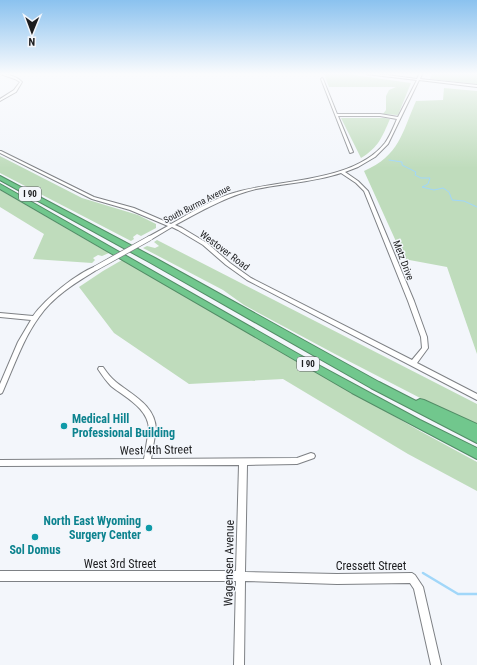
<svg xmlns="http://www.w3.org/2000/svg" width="477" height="665" viewBox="0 0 477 665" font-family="'Roboto Condensed',sans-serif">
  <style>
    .green { fill: #bfdcbc }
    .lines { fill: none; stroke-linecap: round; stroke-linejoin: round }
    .stream-far1 { stroke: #a1d7f9; stroke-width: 1 }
    .stream { stroke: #a1d7f9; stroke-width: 2.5 }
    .minor-casing { stroke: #7e8185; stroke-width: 2 }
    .highway-casing { stroke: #538c66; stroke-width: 2 }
    .minor { fill: #fff; fill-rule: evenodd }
    .highway { fill: #71c78d; fill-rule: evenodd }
    .minor-bridge-casing { stroke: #7e8185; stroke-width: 6; stroke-linecap: butt }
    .minor-bridge { stroke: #fff; stroke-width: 4.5 }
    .culture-dot { fill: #0f9aa8; stroke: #f3f6fb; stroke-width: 1.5 }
    .labels { text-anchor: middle; stroke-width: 3; stroke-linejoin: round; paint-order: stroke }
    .shield { fill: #f3f6fb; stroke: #5c5e61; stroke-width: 1 }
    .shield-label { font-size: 9px; font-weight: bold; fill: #1c1d1f }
    .far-street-label { font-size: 9px; fill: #1c1d1f; stroke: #f3f6fb }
    .street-label { font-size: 10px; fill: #1c1d1f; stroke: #f3f6fb }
    .near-culture-label { font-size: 12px; font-weight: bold; fill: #0d838f; stroke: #f3f6fb; text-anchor: start }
    .near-street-label { font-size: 12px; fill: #1c1d1f; stroke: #f3f6fb }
  </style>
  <rect width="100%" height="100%" fill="#f3f6fb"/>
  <g class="green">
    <polygon points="324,74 347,74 411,83 398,115 383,114 386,110 386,96 389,90 396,87 329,87"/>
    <polygon points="432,74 477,74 477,84 430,79"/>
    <path d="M 444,88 L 477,91 L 477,354 L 447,267 L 404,259 L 364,171 C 399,156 402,133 416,101 L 443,100 Z"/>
    <path d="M 341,118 L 385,118 L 390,119 C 382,137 379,147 361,158 Z"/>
    <polygon points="0,156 82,198 138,215 156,224 156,228 141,236 137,234 133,237 134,239 131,241 0,173"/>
    <polygon points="0,190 109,253 102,256 98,255 93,258 95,260 92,263 33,259 44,234 0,207"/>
    <polygon points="157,240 477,404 477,424 426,401 335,354 244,305 223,290 143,248 147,246 155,248 159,246 154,242"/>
    <polygon points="122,260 420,431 477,462 477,491 408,454 283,379 189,384 114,333 79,287 103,271"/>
  </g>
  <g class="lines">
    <polyline class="stream-far1" points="389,160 402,162 402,165 416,172 415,175 421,178 430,178 428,184 422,187 434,190 443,188 449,192 452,200 464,201 477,207"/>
    <polyline class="stream" points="423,573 458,594 477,594"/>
    <g class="minor-casing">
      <g id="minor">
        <path d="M 0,74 C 8,74 16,76 22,82 L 16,92 L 0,101 L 0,99 L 14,90 L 20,82 L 15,79 Z"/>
        <path d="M 366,74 L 379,74 L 417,79 L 419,74 L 422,74 L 420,79 L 477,85 L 477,87 L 419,80 L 388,144 L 375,157 L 358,167 L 345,172 L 358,181 L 368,191 L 414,301 L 427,337 L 428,348 L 417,363 L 477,394 L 477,400 L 247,280 L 226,265 L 203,245 L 178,230 L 172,227 L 152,239 L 148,239 L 148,237 L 168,226 L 130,210 L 92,199 L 0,153 L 0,151 L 1,151 L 94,197 L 134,208 L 171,224 C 192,212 214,198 237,192 C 282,179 354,182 385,143 C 390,136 394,126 397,119 L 380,116 L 338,116 L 353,152 L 350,153 L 321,79 L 322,78 L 323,79 L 337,114 L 380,114 L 398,117 L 417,80 ZM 341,173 L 356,183 L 364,191 L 408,301 L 421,337 L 422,348 L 412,360 L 251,278 L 230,263 L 207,243 L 182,228 L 175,225 C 201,211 227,196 256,189 C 285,183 314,182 341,173 Z"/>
        <path d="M 96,266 L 98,267 L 99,268 L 98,269 C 77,282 53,296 39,317 C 23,339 14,366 3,391 L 2,393 L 0,394 L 0,384 L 18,342 L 31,320 L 0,317 L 0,313 L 33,316 C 46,298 76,274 96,266 Z"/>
        <path d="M 99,367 L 103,367 C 107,373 111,378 116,382 C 132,395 155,405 156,429 L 151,459 L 297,458 L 311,453 L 314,454 L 315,456 L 314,458 L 297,464 L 247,465 L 245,572 L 337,574 L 412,573 L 415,575 L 423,587 L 441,665 L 431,665 L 414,589 L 410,583 L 337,584 L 245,581 L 244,665 L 234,665 L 236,581 L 0,581 L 0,571 L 236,571 L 239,465 L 0,466 L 0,460 L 144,459 L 149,429 C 148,408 126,398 111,386 C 106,381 102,375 98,369 Z"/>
      </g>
    </g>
    <g class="highway-casing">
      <g id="highway">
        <polygon points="0,176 155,258 379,382 416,401 420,399 424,400 477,424 477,443 371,388 149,262 0,180"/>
        <polygon points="0,184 300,355 420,420 477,448 477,459 352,393 0,189"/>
      </g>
    </g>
    <use href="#minor" class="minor"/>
    <use href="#highway" class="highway"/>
    <g class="minor-bridge-casing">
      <polyline id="minor-bridge" points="96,268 150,238"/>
    </g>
    <use href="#minor-bridge" class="minor-bridge"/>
  </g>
  <linearGradient id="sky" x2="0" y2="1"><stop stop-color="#8bc2ef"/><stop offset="0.44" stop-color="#fafbfd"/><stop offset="1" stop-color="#fafbfd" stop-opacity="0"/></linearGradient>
  <rect width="477" height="168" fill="url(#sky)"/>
  <g class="culture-dot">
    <circle cx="64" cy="426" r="4"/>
    <circle cx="149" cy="528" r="4"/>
    <circle cx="35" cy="537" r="4"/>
  </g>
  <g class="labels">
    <g class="shield">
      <rect x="19" y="187" width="22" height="14" rx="3"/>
      <rect x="297" y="357" width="22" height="14" rx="3"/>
    </g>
    <g class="shield-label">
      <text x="30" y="197">I 90</text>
      <text x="308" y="367">I 90</text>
    </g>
    <g class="far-street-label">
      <text transform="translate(197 204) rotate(-27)" y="3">South Burma Avenue</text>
    </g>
    <g class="street-label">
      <text transform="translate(225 250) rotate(37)" y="4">Westover Road</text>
      <text transform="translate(404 260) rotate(69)" y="4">Metz Drive</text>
    </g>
    <g class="near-culture-label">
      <text x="72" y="423">Medical Hill<tspan x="72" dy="14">Professional Building</tspan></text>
      <text x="141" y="525" text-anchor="end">North East Wyoming<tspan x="141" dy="14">Surgery Center</tspan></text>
      <text x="35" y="554" text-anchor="middle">Sol Domus</text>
    </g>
    <g class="near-street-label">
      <text transform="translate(156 450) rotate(-1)" y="4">West 4th Street</text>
      <text transform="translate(229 563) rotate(-89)" y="4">Wagensen Avenue</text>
      <text x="120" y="568">West 3rd Street</text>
      <text x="371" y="570">Cressett Street</text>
    </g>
  </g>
  <g transform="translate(32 32) rotate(181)" stroke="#f3f6fb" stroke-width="3" paint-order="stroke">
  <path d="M0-3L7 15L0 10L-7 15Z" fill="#1c1d1f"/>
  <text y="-6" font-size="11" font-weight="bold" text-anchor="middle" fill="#1c1d1f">N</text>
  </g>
</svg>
